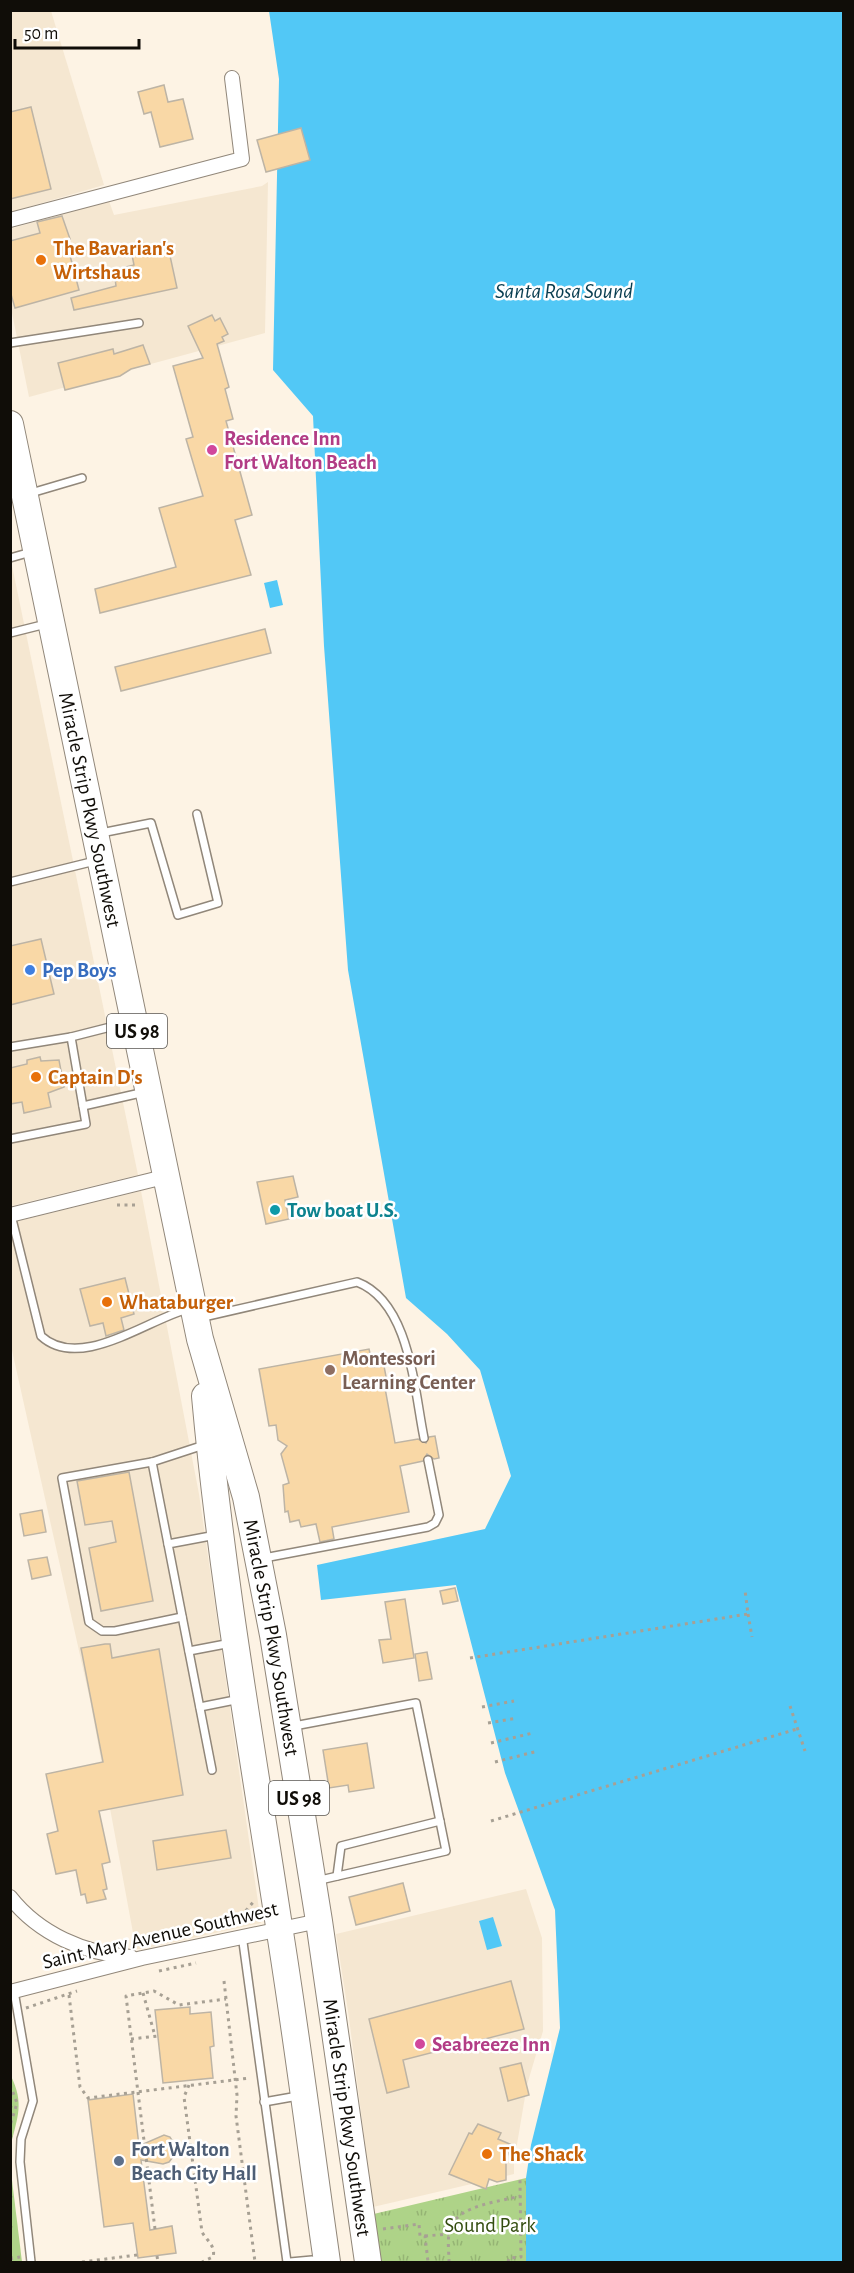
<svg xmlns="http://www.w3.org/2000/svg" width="854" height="2273" viewBox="0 0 854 2273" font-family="'Alegreya Sans',sans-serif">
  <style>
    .built { fill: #f5e7d1 }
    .grass { fill: url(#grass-tufts) }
    .water { fill: #52c8f6 }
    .building { fill: #f9d8a6; stroke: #bdb4a5; stroke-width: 1.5 }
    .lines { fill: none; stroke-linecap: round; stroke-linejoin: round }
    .lane-casing { stroke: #91877a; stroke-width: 10 }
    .street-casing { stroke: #91877a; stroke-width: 16 }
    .highway-casing { stroke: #91877a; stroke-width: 28 }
    .path { stroke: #a7a094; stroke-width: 3; stroke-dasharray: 3 4.5; stroke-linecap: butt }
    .lane { stroke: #fff; stroke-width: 7 }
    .street { stroke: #fff; stroke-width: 14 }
    .highway { stroke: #fff; stroke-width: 26 }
    .food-dot { fill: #e8710a; stroke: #fff; stroke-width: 2 }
    .hotel-dot { fill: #d1479c; stroke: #fff; stroke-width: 2 }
    .shop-dot { fill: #3f7fe0; stroke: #fff; stroke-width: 2 }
    .culture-dot { fill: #0f9aa8; stroke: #fff; stroke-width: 2 }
    .education-dot { fill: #8d6e63; stroke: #fff; stroke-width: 2 }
    .service-dot { fill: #5c6f8a; stroke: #fff; stroke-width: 2 }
    .labels { text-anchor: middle; stroke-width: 5; stroke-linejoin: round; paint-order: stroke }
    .shield { fill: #fff; stroke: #585652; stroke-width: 1.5 }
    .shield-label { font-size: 20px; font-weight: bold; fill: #100d08 }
    .food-label { font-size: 21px; font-weight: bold; fill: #c56008; stroke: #fff; text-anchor: start }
    .hotel-label { font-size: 21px; font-weight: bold; fill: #b23c85; stroke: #fff; text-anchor: start }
    .street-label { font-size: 21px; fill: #100d08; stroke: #fff }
    .shop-label { font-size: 21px; font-weight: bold; fill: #366cbe; stroke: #fff; text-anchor: start }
    .culture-label { font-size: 21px; font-weight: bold; fill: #0d838f; stroke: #fff; text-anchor: start }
    .education-label { font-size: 21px; font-weight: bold; fill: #785e54; stroke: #fff; text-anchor: start }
    .service-label { font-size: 21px; font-weight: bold; fill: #4e5e75; stroke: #fff; text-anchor: start }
    .park-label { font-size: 21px; fill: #334d0f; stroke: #fff }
    .water-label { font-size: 22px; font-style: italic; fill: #083d50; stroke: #fff }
  </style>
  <defs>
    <pattern id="grass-tufts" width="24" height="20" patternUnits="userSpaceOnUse" patternTransform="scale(1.5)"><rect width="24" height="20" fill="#aed388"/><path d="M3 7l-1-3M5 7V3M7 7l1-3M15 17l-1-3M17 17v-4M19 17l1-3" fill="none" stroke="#95b474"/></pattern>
  </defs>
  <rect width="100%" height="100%" fill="#fdf3e4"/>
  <g class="built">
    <polygon points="11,11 51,11 104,185 11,212"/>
    <polygon points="268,182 265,333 29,397 11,308 10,229 109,201 114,215 262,186"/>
    <polygon points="10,556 138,1175 11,1206 10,1206"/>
    <polygon points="141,1191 199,1494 261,1923 142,1949 136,1949 90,1700 11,1346 10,1223"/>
    <polygon points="526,1889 542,1938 543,2031 527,2085 514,2162 514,2174 373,2207 349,2018 336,1934"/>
  </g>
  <g class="grass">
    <path d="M 11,2076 C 24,2103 18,2116 11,2144 Z"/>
    <polygon points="10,2172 11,2172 22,2262 11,2262"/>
    <polygon points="526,2178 526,2262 367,2262 361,2217"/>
  </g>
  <g class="water">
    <polygon points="269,11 843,11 843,2262 526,2262 526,2178 531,2145 560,2028 555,1910 505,1773 456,1585 321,1600 317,1565 485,1529 511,1476 480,1370 447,1334 406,1298 348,970 324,646 313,416 273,370 279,79"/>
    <polygon points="277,580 283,605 270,608 264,583"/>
    <polygon points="493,1917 502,1946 487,1950 479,1921"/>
  </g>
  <g class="building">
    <polygon points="164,85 168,102 183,99 193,139 160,147 151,112 144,114 138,92"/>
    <polygon points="31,107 51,189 10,199 10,112"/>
    <polygon points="301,128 310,160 266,172 257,140"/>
    <polygon points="62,216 70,239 66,240 79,290 15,308 10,291 10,241 40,233 37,222"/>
    <polygon points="167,242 177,288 74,310 71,298 116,286 114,270 134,265 131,250"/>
    <polygon points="212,315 215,321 220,318 228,334 222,337 224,341 217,344 229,387 225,389 233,419 226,421 252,515 235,520 251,575 100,613 95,589 176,567 159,508 203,496 186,439 193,437 173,366 203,358 188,326"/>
    <polygon points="143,345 150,364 131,369 120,376 65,390 58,363 113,349 114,354"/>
    <polygon points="265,629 271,653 121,691 115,667"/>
    <polygon points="41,939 54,994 10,1005 10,946"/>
    <polygon points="40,1057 41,1061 59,1060 64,1087 48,1093 51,1107 24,1113 22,1102 10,1104 10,1068 27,1064 27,1060"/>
    <polygon points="293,1176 298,1197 285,1200 289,1219 266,1224 257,1182"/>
    <polygon points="125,1278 134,1314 121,1318 124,1330 106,1336 103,1323 90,1326 80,1289"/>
    <polygon points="369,1349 373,1367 384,1366 388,1387 385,1388 395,1443 418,1439 426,1443 429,1437 435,1436 439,1458 434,1459 427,1454 423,1461 400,1466 409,1512 332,1527 334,1539 320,1542 316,1524 301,1527 299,1520 290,1522 288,1511 285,1512 283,1485 289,1483 281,1454 287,1446 278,1440 276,1425 269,1426 259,1369"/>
    <polygon points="129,1472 153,1601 101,1611 89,1548 116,1542 112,1521 85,1525 77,1481"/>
    <polygon points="42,1510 46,1532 24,1536 20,1514"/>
    <polygon points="47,1557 51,1575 32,1579 28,1560"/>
    <polygon points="455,1588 458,1601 443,1604 440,1591"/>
    <polygon points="405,1599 414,1658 383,1663 379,1640 391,1639 385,1602"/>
    <polygon points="105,1644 110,1644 112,1658 159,1649 183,1795 99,1811 110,1862 102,1864 107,1889 103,1890 106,1899 87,1903 85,1894 81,1895 76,1870 56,1874 47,1834 58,1831 46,1774 103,1762 81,1648"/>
    <polygon points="427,1652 432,1679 419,1681 415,1654"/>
    <polygon points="367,1743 374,1788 349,1792 348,1785 329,1788 323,1750"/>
    <polygon points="226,1830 231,1858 157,1870 153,1841"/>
    <polygon points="403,1883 410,1911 356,1925 349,1897"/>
    <polygon points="511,1981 524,2029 403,2060 409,2087 387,2093 369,2019"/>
    <polygon points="190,2007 190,2014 211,2012 214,2046 210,2047 213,2078 163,2083 155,2010"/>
    <polygon points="521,2063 529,2095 508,2101 500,2068"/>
    <polygon points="133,2094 139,2146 164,2135 170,2137 176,2147 176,2153 169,2162 163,2164 141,2160 150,2230 172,2226 176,2253 138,2258 133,2223 104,2227 88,2100"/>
    <polygon points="478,2124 501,2133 498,2139 512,2145 506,2159 506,2180 497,2182 489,2179 486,2189 449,2174 469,2133 472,2134"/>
  </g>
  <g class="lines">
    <g class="lane-casing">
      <g id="lane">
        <polyline points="10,343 139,323"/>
        <polyline points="31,493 82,478"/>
        <polyline points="10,558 31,552"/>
        <polyline points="10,633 46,624"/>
        <polyline points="101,833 151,823 178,915 218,903 197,814"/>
        <polyline points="10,882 95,861"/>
        <polyline points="10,1047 71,1037"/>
        <polyline points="83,1106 145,1092"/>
        <polyline points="10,1139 86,1124 71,1037 130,1022"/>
        <path d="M 11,1215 L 41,1336 C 80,1372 148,1319 188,1309"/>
        <path d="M 199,1318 L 357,1282 C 410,1302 414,1389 424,1438"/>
        <polyline points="152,1462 168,1544"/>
        <polyline points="264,1558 428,1527 435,1523 439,1515 428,1460"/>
        <polyline points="182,1617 115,1631 102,1631 89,1622 62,1478 152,1462 204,1445"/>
        <polyline points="189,1651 231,1643"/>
        <polyline points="200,1707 240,1699"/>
        <polyline points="294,1726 416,1703 446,1851 316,1881"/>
        <polyline points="212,1770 168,1544 216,1535"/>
        <polyline points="337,1876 341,1846 440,1821"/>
        <polyline points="242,1935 287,2262"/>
        <polyline points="14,1991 33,2101 21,2139 20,2162 31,2262"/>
        <polyline points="264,2102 298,2096"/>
        <polyline points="290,2262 312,2260 315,2262"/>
      </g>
    </g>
    <g class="street-casing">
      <g id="street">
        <polyline points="10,220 242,159 232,78"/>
        <polyline points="10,1215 168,1176"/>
        <path d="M 10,1897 C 39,1934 85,1954 131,1957"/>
        <polyline points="10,1992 142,1958 319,1921"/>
      </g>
    </g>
    <g class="highway-casing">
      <g id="highway">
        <path id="s1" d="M 10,424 L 200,1339 L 246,1497 L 273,1635 L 319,1921 L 368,2262"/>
        <path d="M 205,1396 C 221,1574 252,1749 279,1926 C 297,2038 311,2150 327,2262"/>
      </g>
    </g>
    <g class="path">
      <polyline points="117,1205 136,1205"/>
      <polyline points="748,1614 752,1637"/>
      <polyline points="470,1658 748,1614 745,1590"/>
      <polyline points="790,1706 805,1751"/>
      <polyline points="482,1707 514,1701"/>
      <polyline points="488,1723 517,1718"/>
      <polyline points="491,1743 533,1733"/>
      <polyline points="495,1762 538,1751"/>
      <polyline points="491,1821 797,1729"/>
      <polyline points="236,1922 255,1900"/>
      <polyline points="159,1971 196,1963"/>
      <polyline points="224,1981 237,2095 236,2116 255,2262"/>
      <polyline points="143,1993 155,2036"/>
      <polyline points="69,1995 80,2087 88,2098 250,2078"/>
      <polyline points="26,2008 77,1991"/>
      <polyline points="131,2039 158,2036"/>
      <polyline points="10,2085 17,2103 10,2126"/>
      <path d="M 189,2085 L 184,2097 L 202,2232 C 207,2241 216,2246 213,2257 L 202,2262"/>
      <polyline points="10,2217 10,2229"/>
      <polyline points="155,2229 126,1996 154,1991 179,2005 226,1999"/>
      <polyline points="383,2229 419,2224 420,2236 425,2236 428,2262"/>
      <polyline points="425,2236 449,2234"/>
      <polyline points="157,2256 158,2262"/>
      <polyline points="10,2259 20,2257"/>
      <polyline points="82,2262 137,2255"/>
      <path d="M 449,2262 C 449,2252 447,2240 450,2229 C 457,2205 499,2202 520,2196"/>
      <polyline points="508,2262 509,2258 521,2257 520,2180"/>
    </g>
    <use href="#lane" class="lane"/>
    <use href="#street" class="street"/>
    <use href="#highway" class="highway"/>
  </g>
  <g class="food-dot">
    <circle cx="41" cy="260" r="6"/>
    <circle cx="36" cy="1077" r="6"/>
    <circle cx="107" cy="1302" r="6"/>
    <circle cx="487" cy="2154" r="6"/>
  </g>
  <g class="hotel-dot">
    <circle cx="212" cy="450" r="6"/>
    <circle cx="420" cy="2044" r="6"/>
  </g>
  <circle class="shop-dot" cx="30" cy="970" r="6"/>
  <circle class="culture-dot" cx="275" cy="1210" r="6"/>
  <circle class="education-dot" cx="330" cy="1370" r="6"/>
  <circle class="service-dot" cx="119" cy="2161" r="6"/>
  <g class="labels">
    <g class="shield">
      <rect x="107" y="1014" width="60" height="34" rx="4.5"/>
      <rect x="269" y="1781" width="60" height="34" rx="4.5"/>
    </g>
    <g class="shield-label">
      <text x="137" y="1038">US 98</text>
      <text x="299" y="1805">US 98</text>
    </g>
    <g class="food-label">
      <text x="53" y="255">The Bavarian's<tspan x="53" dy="24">Wirtshaus</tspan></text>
      <text x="48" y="1084">Captain D's</text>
      <text x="119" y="1309">Whataburger</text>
      <text x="499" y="2161">The Shack</text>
    </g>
    <g class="hotel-label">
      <text x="224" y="445">Residence Inn<tspan x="224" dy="24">Fort Walton Beach</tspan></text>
      <text x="432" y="2051">Seabreeze Inn</text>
    </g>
    <g class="street-label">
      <text dy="7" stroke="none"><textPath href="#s1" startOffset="394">Miracle Strip Pkwy Southwest</textPath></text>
      <text dy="7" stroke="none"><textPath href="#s1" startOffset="1242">Miracle Strip Pkwy Southwest</textPath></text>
      <text transform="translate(160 1935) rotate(-13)" y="7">Saint Mary Avenue Southwest</text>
      <text dy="7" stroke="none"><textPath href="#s1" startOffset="1728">Miracle Strip Pkwy Southwest</textPath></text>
    </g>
    <g class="shop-label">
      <text x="42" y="977">Pep Boys</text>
    </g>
    <g class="culture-label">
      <text x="287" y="1217">Tow boat U.S.</text>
    </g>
    <g class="education-label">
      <text x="342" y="1365">Montessori<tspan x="342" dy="24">Learning Center</tspan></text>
    </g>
    <g class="service-label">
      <text x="131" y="2156">Fort Walton<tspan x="131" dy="24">Beach City Hall</tspan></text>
    </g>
    <g class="park-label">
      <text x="490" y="2232">Sound Park</text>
    </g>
    <g class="water-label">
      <text x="564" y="298">Santa Rosa Sound</text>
    </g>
  </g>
  <rect width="854" height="2273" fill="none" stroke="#100d08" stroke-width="24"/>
  <path d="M15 39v9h124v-9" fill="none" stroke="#100d08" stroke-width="3"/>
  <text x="24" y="39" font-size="18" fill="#100d08" stroke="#ffffff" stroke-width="4.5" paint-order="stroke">50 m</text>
</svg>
